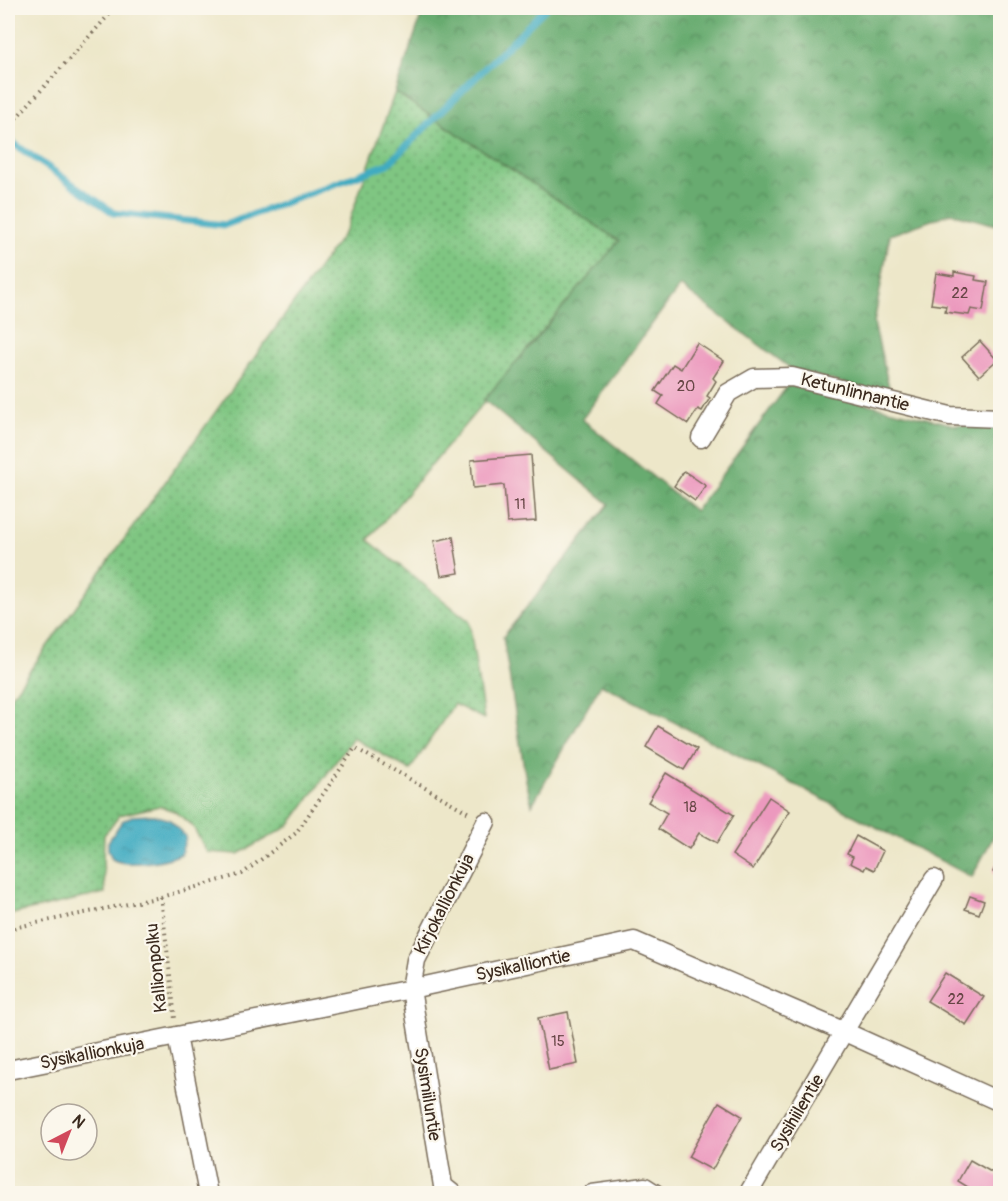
<svg xmlns="http://www.w3.org/2000/svg" width="1008" height="1201" viewBox="0 0 1008 1201" font-family="Pangolin,sans-serif">
  <style>
    .grass { fill: url(#grass-dots); stroke: #5d7850; stroke-width: 1.5 }
    .forest { fill: url(#forest-crowns); stroke: #516a47; stroke-width: 1.5 }
    .water { fill: url(#water-ripples); stroke: #3e6a70; stroke-width: 1.5 }
    .lines { fill: none; stroke-linecap: round; stroke-linejoin: round }
    .stream { stroke: #41abc1; stroke-width: 7 }
    .building { fill: #ec99be }
    .minor-casing { stroke: #796c5a; stroke-width: 21 }
    .path { stroke: #796c5a; stroke-width: 4; stroke-dasharray: 1.5 4.5; stroke-linecap: butt }
    .minor { stroke: #fff; stroke-width: 18 }
    .labels { text-anchor: middle; stroke-width: 4.5; stroke-linejoin: round; paint-order: stroke }
    .number-label { font-size: 15px; fill: #674646 }
    .street-label { font-size: 18px; fill: #3b2a1e; stroke: #fbf7ec }
  </style>
  <defs>
    <pattern id="grass-dots" width="8" height="8" patternUnits="userSpaceOnUse" patternTransform="scale(1.5)"><rect width="8" height="8" fill="#7fc682"/><path d="M2 2h.1M6 6h.1" fill="none" stroke="#69a16a" stroke-width="1.8" stroke-linecap="round"/></pattern>
    <pattern id="forest-crowns" width="20" height="18" patternUnits="userSpaceOnUse" patternTransform="scale(1.5)"><rect width="20" height="18" fill="#67ab70"/><path d="M2 6a3 3 0 1 1 6 0M12 15a3 3 0 1 1 6 0" fill="none" stroke="#568b5b"/></pattern>
    <pattern id="water-ripples" width="26" height="14" patternUnits="userSpaceOnUse" patternTransform="scale(1.5)"><rect width="26" height="14" fill="#41abc1"/><path d="M2 4q2-2 4 0t4 0M15 11q2-2 4 0t4 0" fill="none" stroke="#388b9c"/></pattern>
  </defs>
  <rect width="100%" height="100%" fill="#fbf7ec"/>
  <filter id="ink" filterUnits="userSpaceOnUse"><feTurbulence type="fractalNoise" baseFrequency=".0167" numOctaves="2"/><feDisplacementMap in="SourceGraphic" scale="12" xChannelSelector="R" yChannelSelector="G"/><feConvolveMatrix kernelMatrix="1 2 1 2 8 2 1 2 1" color-interpolation-filters="sRGB"/></filter>
  <filter id="wash" filterUnits="userSpaceOnUse"><feTurbulence type="fractalNoise" baseFrequency=".008" numOctaves="4" result="noise"/><feDisplacementMap in="SourceGraphic" scale="24" xChannelSelector="R" yChannelSelector="G"/><feGaussianBlur stdDeviation="1.35" result="paint"/><feColorMatrix in="noise" values="0 0 0 0 0 0 0 0 0 0 0 0 0 0 0 0 0 1.4 0 .05"/><feComposite in="paint" operator="in"/></filter>
  <g filter="url(#wash)">
    <rect width="100%" height="100%" fill="#ede7c9"/>
    <polygon class="grass" points="395,92 620,241 368,540 469,621 484,719 454,704 410,770 353,738 289,826 238,854 207,852 192,825 174,811 159,806 120,815 104,835 103,862 105,893 8,915 8,701 346,230"/>
    <polygon class="forest" points="424,8 1000,8 1000,226 951,213 890,235 874,323 891,396 793,370 680,286 582,419 695,511 788,385 955,425 1000,428 1000,824 972,877 601,684 532,805 526,780 503,637 609,504 484,400 619,241 395,92"/>
    <path class="water" d="M 154,815 L 170,820 L 186,837 L 181,854 C 166,861 127,868 112,859 L 108,849 L 108,842 L 122,821 L 132,816 Z"/>
    <g class="lines">
      <polyline class="stream" points="10,141 114,213 225,225 388,164 546,8"/>
    </g>
    <g id="blocks">
      <g class="building">
        <polygon points="954,272 976,276 975,280 988,282 983,311 971,309 969,315 945,312 946,306 931,304 936,273 954,276"/>
        <polygon points="980,341 997,360 979,376 962,357"/>
        <polygon points="697,343 724,361 713,378 716,381 707,396 710,398 702,411 698,409 688,424 658,404 663,396 655,391 673,364 681,369"/>
        <polygon points="531,455 536,521 507,523 504,485 473,488 471,460"/>
        <polygon points="684,471 706,486 695,501 674,486"/>
        <polygon points="453,537 459,573 441,576 434,541"/>
        <polygon points="658,726 697,749 684,770 646,747"/>
        <polygon points="666,773 734,815 717,843 699,833 689,849 658,829 667,813 648,802"/>
        <polygon points="769,797 790,811 753,869 732,855"/>
        <polygon points="856,836 883,851 874,870 866,866 864,870 850,863 853,857 847,854"/>
        <polygon points="1000,856 1000,876 993,872"/>
        <polygon points="970,896 984,901 979,914 965,909"/>
        <polygon points="945,973 984,997 966,1025 927,1001"/>
        <polygon points="568,1012 578,1064 549,1070 538,1018"/>
        <polygon points="719,1102 742,1116 712,1170 688,1157"/>
        <polygon points="970,1160 1000,1177 1000,1194 979,1194 958,1181"/>
      </g>
    </g>
  </g>
  <g filter="url(#ink)">
    <use href="#blocks" fill-opacity="0" stroke="#796c5a" stroke-width="1.5"/>
    <g class="lines">
      <g class="minor-casing">
        <g id="minor">
          <polyline points="701,438 728,393 754,378 792,377 950,416 1000,418"/>
          <polyline points="8,1070 177,1036"/>
          <polyline points="208,1194 177,1036 411,989 634,941 845,1032 1000,1102"/>
          <polyline points="453,1194 443,1186 411,989 416,960 486,822"/>
          <polyline points="592,1194 645,1187 656,1194"/>
          <polyline points="748,1194 934,879"/>
        </g>
      </g>
      <g class="path">
        <polyline points="8,127 115,8"/>
        <polyline points="161,897 175,1019"/>
        <polyline points="8,929 161,897 242,874 296,833 355,748 471,814"/>
      </g>
      <use href="#minor" class="minor"/>
    </g>
  </g>
  <g class="labels">
    <g class="number-label">
      <text x="960" y="298">22</text>
      <text x="686" y="391">20</text>
      <text x="520" y="509">11</text>
      <text x="690" y="812">18</text>
      <text x="956" y="1004">22</text>
      <text x="558" y="1046">15</text>
    </g>
    <g class="street-label">
      <text transform="translate(855 392) rotate(14)" y="6">Ketunlinnantie</text>
      <text transform="translate(444 904) rotate(-63)" y="6">Kirjokallionkuja</text>
      <text transform="translate(523 965) rotate(-12)" y="6">Sysikalliontie</text>
      <text transform="translate(156 968) rotate(-96)" y="6">Kallionpolku</text>
      <text transform="translate(92 1053) rotate(-11)" y="6">Sysikallionkuja</text>
      <text transform="translate(428 1094) rotate(81)" y="6">Sysimiiluntie</text>
      <text transform="translate(797 1113) rotate(-59)" y="6">Sysihiilentie</text>
    </g>
  </g>
  <rect width="1008" height="1201" fill="none" stroke="#fbf7ec" stroke-width="30"/>
  <g transform="translate(69 1132) rotate(42)"><circle r="28" fill="#fbf7ec" stroke="#aea59a" stroke-width="1.5"/>
  <path d="M0-4.5L10 22L0 15L-10 22Z" fill="#d1495b"/>
  <text y="-9" font-size="16" font-weight="bold" text-anchor="middle" fill="#3b2a1e">N</text>
  </g>
</svg>
